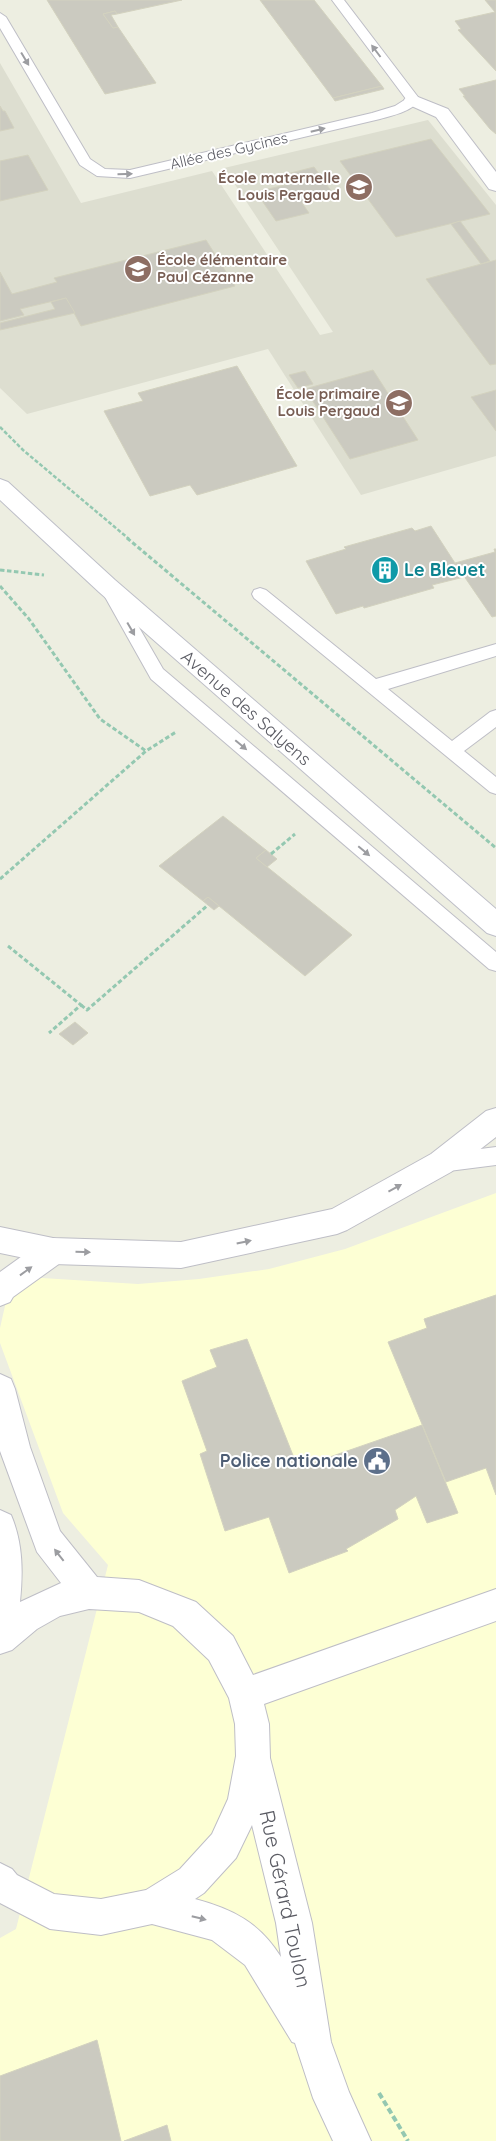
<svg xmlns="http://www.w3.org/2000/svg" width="496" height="2141" viewBox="0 0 496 2141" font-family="Quicksand,sans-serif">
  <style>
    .commercial { fill: #fdffd4 }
    .education { fill: #ddded0 }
    .building { fill: #cbcac0; stroke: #d3d2bf }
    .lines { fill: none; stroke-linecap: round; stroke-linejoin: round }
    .service-casing { stroke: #bebec6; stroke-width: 2 }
    .pedestrian-casing { stroke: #bebec6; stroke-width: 2 }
    .minor-casing { stroke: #bebec6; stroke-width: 2 }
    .tertiary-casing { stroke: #bebec6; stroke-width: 2 }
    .secondary-casing { stroke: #bebfc8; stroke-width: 2 }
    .path-far2 { stroke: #94c8b1; stroke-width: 2.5; stroke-dasharray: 4 2; stroke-linecap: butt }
    .path-far1 { stroke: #94c8b1; stroke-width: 3; stroke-dasharray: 4.5 2.5; stroke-linecap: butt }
    .path { stroke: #94c8b1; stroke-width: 4; stroke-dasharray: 6 3; stroke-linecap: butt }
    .service { fill: #fff; fill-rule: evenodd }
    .pedestrian { fill: #fff; fill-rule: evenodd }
    .minor { fill: #fff; fill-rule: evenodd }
    .tertiary { fill: #fff; fill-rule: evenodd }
    .secondary { fill: #fff; fill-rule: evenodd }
    .oneway { fill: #9c9da1 }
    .labels { text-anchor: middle; stroke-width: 4; stroke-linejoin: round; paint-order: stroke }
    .far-street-label { font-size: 15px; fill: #5a5b63; stroke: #fff }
    .far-education-label { font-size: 15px; font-weight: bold; fill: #785e54; stroke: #fff; text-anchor: end }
    .culture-label { font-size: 18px; font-weight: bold; fill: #0d838f; stroke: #fff; text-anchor: start }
    .street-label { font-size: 18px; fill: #5a5b63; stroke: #fff }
    .service-label { font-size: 18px; font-weight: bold; fill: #4e5e75; stroke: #fff; text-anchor: end }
    .near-street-label { font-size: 21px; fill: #5a5b63; stroke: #fff }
  </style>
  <rect width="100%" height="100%" fill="#edeee1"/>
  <polygon class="commercial" points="496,1193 496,2141 0,2141 0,1938 16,1929 108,1565 63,1513 0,1343 0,1328 7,1297 26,1277 138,1284 199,1279 269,1269 345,1249"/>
  <polygon class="education" points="0,63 81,203 212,171 320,335 333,332 224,168 428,120 496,205 496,456 361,495 268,349 27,414 0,388"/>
  <g class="building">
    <polygon points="47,0 182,0 117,14 115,11 103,14 113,28 118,27 156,83 105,94"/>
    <polygon points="260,0 314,0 382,86 333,98"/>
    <polygon points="485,0 496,0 496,71 458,30 461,29 455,21 495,12"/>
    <polygon points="115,11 117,14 111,15 118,27 113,28 103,14"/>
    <polygon points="496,80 496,134 490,129 463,96 465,96 459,89"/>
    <polygon points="382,86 384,89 335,101 333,98"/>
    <polygon points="0,106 3,111 5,111 14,128 0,131"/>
    <polygon points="431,139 490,214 396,237 340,161"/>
    <polygon points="28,155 48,190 0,201 0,161"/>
    <polygon points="314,167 334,195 302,203 309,213 276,221 256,192 289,184 283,175"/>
    <polygon points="460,221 490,261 481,264 451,224"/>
    <polygon points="206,240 235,286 81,326 66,298 20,309 24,315 0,321 0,272 12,294 57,282 54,278"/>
    <polygon points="496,260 496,364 490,365 426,279"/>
    <polygon points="66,298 75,313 0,330 0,323 55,309 51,302"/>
    <polygon points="237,366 297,466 197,495 190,485 150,496 104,411 143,401 138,393"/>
    <polygon points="373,370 418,440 350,459 305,389"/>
    <polygon points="305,371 313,384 298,388 289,375"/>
    <polygon points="496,390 496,431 471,397"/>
    <polygon points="431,526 464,577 432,585 434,588 364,608 363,606 336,614 306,561 346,549 344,547 412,528 415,531"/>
    <polygon points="494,549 496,549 496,616 492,617 455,563 495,552"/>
    <polygon points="223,816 266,850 256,858 352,935 305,976 208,897 203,901 159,866"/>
    <polygon points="266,850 277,859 267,867 256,858"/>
    <polygon points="208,897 219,906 214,910 203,901"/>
    <polygon points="75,1022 88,1033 73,1045 59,1034"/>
    <polygon points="496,1295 496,1495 486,1468 446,1482 388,1342 427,1328 424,1319"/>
    <polygon points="247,1339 298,1468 422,1425 458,1513 427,1523 416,1496 395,1510 398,1519 346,1549 348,1551 289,1573 269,1517 225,1531 200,1454 207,1451 182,1381 217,1367 210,1350"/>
    <polygon points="97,2040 121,2141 0,2141 0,2076"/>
    <polygon points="167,2125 171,2141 124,2141"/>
  </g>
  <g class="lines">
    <g class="service-casing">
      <g id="service">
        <path d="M 332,0 L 344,0 L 418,97 L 420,100 C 410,112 394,115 380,119 L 130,178 L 97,176 L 80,165 L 0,28 L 0,13 L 6,17 L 90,159 L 105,169 L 130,170 L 372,113 L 395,106 L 406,99 Z"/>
        <polygon points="108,582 114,584 163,669 496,952 496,971 489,969 151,679 100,588 102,584"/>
        <polygon points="260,588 266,590 376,679 496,644 496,656 388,689 452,741 490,712 496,710 496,727 464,751 496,777 496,794 490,792 254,598 252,594 254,590"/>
        <polygon points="496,1147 496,1165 441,1172 434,1170 431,1163 434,1156 441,1154"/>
      </g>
    </g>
    <g class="pedestrian-casing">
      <polygon id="pedestrian" points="413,95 448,109 496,172 496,191 489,189 436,117 407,104 404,100 407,96"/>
    </g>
    <g class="minor-casing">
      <g id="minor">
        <polygon points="53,1238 63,1241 68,1251 63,1261 13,1297 10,1302 0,1306 0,1272 43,1241"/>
        <path d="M 0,1374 L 11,1379 L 15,1389 L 30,1447 L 60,1531 L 97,1577 L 139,1580 L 196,1602 L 233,1636 L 253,1675 L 496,1589 L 496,1621 L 264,1704 L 269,1724 L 270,1758 L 312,1923 L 331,2042 L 349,2092 L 371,2141 L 333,2141 L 313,2098 L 295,2043 L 292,2042 L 245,1965 L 212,1940 L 152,1924 L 101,1935 L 50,1929 L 0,1903 L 0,1863 L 12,1869 L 17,1875 L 54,1894 L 101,1899 L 146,1890 L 180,1869 L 212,1834 L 228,1799 L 236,1756 L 235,1724 L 229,1698 L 209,1660 L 173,1626 L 139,1612 L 89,1609 L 60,1616 L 37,1629 L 12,1650 L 0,1654 L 0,1510 L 11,1515 C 23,1543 23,1572 20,1602 L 61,1583 L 37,1552 L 0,1451 ZM 252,1825 L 276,1923 L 281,1957 C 260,1923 233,1909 195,1899 L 204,1893 L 236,1858 Z"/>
      </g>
    </g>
    <g class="tertiary-casing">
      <polygon id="tertiary" points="496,1108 496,1137 451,1172 347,1230 337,1234 181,1268 53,1264 0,1253 0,1227 53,1238 181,1242 332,1209 431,1154 486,1111"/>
    </g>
    <g class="secondary-casing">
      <polygon id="secondary" points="0,479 8,482 115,580 496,909 496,936 487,933 99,592 0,500"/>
    </g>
    <polyline class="path-far2" points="0,427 23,450 129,539"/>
    <g class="path-far1">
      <polyline points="127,538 496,848"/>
      <polyline points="0,570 44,575"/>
      <polyline points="0,586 29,619 100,719 146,751"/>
      <polyline points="271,854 295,834"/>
      <polyline points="0,879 146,751 176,732"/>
      <polyline points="8,946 81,1005 49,1033"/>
      <polyline points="81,1005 87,1010 208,905"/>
    </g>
    <polyline class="path" points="379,2093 408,2141"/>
    <use href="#service" class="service"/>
    <use href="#pedestrian" class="pedestrian"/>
    <use href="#minor" class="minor"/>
    <use href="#tertiary" class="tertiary"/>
    <use href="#secondary" class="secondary"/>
  </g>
  <defs><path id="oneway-solid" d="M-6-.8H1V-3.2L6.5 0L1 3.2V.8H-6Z" transform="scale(1.25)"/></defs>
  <g class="oneway">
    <use href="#oneway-solid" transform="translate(376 51) rotate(-127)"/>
    <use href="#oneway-solid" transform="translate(25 59) rotate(59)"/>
    <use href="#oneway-solid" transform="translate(318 130) rotate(-14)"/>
    <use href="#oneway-solid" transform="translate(125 174) rotate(-2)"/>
    <use href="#oneway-solid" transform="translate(131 629) rotate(60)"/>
    <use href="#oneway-solid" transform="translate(241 745) rotate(40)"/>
    <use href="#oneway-solid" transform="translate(364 851) rotate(40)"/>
    <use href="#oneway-solid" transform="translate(395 1188) rotate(-29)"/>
    <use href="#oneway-solid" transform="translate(244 1242) rotate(-12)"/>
    <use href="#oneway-solid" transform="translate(83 1252) rotate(2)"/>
    <use href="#oneway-solid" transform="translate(26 1271) rotate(-36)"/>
    <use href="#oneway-solid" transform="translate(59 1555) rotate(-128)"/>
    <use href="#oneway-solid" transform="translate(199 1918) rotate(14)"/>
  </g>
  <defs>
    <g id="school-disc" transform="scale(1.4375)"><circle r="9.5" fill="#8d6e63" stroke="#fff"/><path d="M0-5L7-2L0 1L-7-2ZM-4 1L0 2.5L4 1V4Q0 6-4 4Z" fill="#fff"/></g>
    <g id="building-disc" transform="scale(1.4375)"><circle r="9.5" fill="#0f9aa8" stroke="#fff"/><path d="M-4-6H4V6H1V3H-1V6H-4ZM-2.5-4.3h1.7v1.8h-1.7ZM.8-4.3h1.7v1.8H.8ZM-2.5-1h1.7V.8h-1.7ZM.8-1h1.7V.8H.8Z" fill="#fff"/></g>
    <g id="civic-disc" transform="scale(1.4375)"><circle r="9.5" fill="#5c6f8a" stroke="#fff"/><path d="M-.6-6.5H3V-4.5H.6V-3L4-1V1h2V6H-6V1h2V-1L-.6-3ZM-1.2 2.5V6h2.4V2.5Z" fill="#fff"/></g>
  </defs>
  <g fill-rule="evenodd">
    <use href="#school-disc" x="359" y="187"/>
    <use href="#school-disc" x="138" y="269"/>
    <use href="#school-disc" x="399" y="403"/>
    <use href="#building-disc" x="385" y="570"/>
    <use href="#civic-disc" x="377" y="1461"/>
  </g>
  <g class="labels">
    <g class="far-street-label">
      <text transform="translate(229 151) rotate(-13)" y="5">Allée des Gycines</text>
    </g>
    <g class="far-education-label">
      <text x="340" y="183">École maternelle<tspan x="340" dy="17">Louis Pergaud</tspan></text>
      <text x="157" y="265" text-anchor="start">École élémentaire<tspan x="157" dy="17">Paul Cézanne</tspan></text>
      <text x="380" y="399">École primaire<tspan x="380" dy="17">Louis Pergaud</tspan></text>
    </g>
    <g class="culture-label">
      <text x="404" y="576">Le Bleuet</text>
    </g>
    <g class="street-label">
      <text transform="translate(246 708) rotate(41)" y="6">Avenue des Salyens</text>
    </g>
    <g class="service-label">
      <text x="358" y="1467">Police nationale</text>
    </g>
    <g class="near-street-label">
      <text transform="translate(285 1899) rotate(78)" y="7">Rue Gérard Toulon</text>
    </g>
  </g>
</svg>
